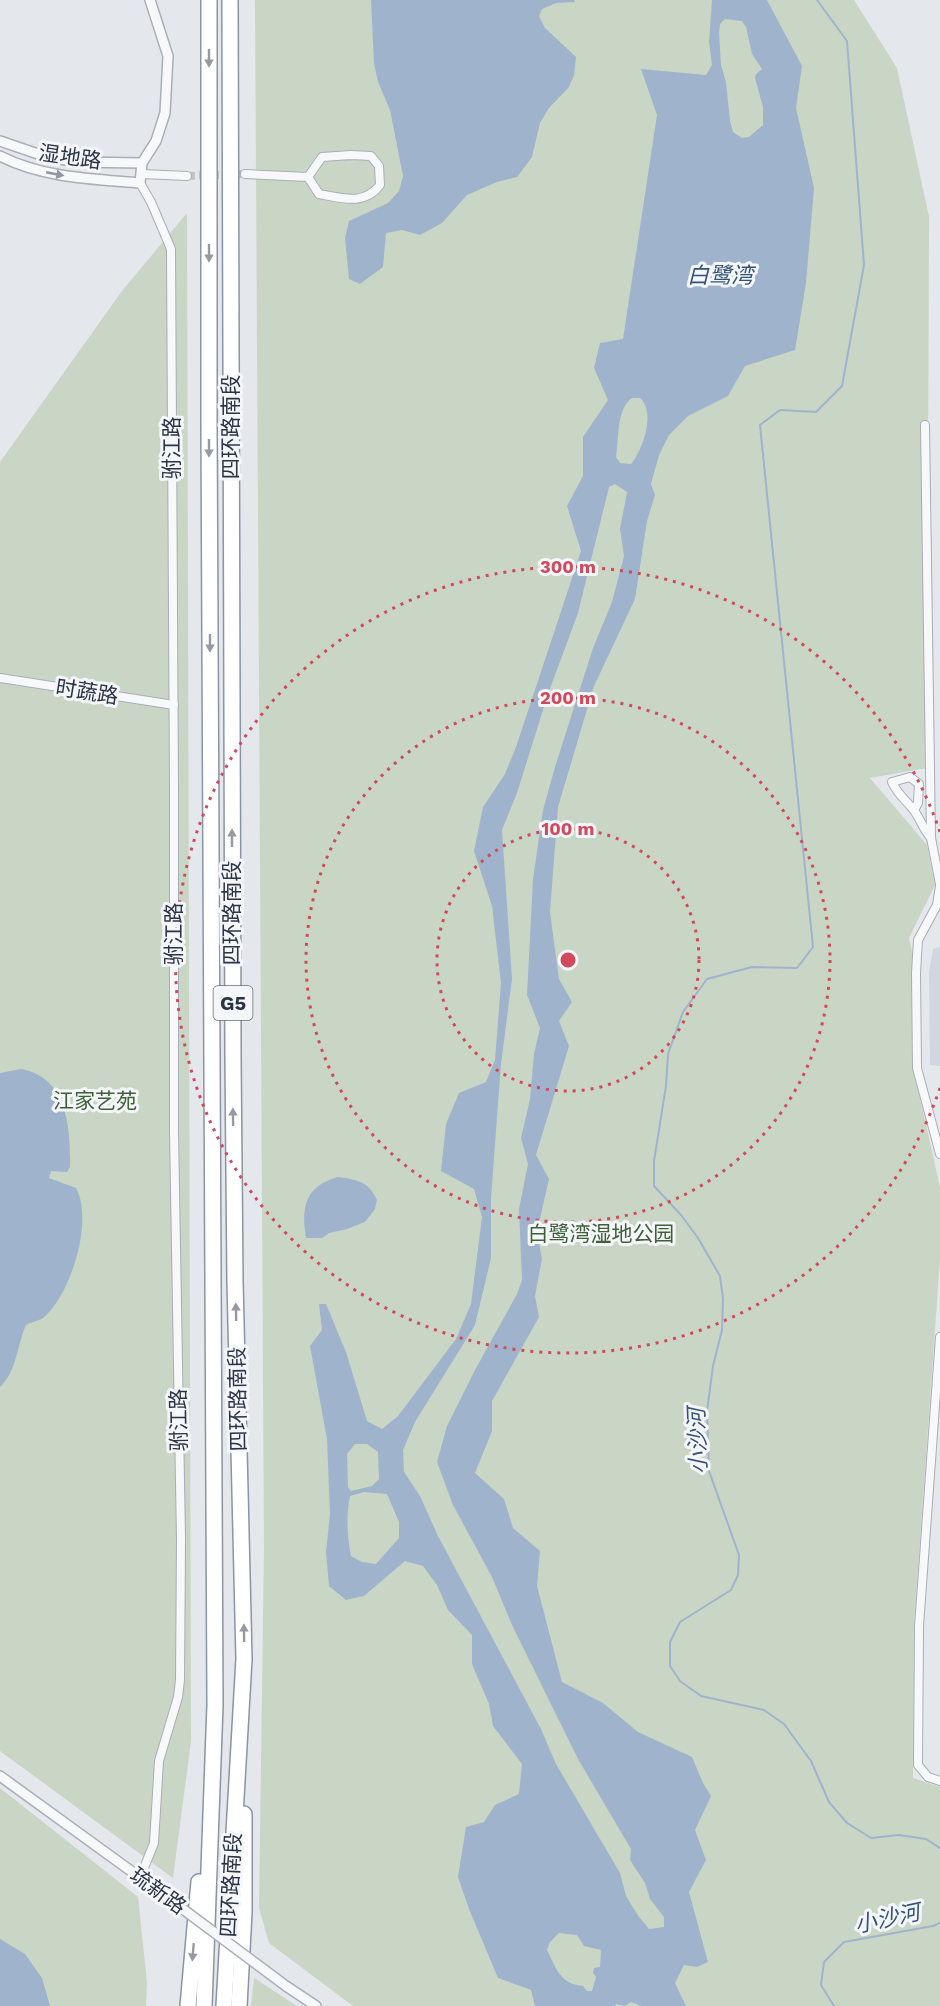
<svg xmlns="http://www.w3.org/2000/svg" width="940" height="2006" viewBox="0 0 940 2006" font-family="'Work Sans','Noto Sans SC',sans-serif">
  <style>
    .built { fill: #d2d6de }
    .green { fill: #c9d6c5 }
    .water { fill: #9fb4cc; fill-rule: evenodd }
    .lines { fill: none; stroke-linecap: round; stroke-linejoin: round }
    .stream { stroke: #9fb4cc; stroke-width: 2 }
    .minor-tunnel { stroke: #bfc3cb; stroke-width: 8; stroke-dasharray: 8 4; stroke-linecap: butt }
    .minor-casing { stroke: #a9aeb7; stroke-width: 10 }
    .tertiary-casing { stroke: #a9aeb7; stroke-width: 12 }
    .motorway-casing { stroke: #8b94a3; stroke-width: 18 }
    .minor { stroke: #f7f8fa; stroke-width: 8 }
    .tertiary { stroke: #f7f8fa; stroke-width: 9 }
    .motorway { stroke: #fff; stroke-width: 15 }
    .tertiary-bridge-casing { stroke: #a9aeb7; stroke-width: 12; stroke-linecap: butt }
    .tertiary-bridge { stroke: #f7f8fa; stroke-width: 9 }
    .oneway { fill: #959aa2 }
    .oneway2 { fill: #9196a0 }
    .ring { fill: none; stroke: #d1495b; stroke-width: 3; stroke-dasharray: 3 6 }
    .labels { text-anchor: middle; stroke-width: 6; stroke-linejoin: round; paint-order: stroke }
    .shield { fill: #f4f6f9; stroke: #676e7b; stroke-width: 1.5 }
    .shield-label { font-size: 20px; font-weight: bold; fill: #2b3445 }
    .street-label { font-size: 21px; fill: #2b3445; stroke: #f4f6f9 }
    .park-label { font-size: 21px; fill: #3f6138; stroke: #f4f6f9 }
    .water-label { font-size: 22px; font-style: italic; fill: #34527a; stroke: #f4f6f9 }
    .centre { fill: #d1495b; stroke: #f4f6f9; stroke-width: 3 }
    .ring-label { font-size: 18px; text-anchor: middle; font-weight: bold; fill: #d1495b; stroke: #f4f6f9; stroke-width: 6; stroke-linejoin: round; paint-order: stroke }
  </style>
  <rect width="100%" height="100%" fill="#e4e7ec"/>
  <polygon class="built" points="940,947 940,1066 930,1065 929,973 933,949"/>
  <g class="green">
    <polygon points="255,0 854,0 897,68 929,217 927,768 870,778 927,845 935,885 909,938 913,956 913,1067 940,1187 940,1259 914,1625 913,1778 940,1787 940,2006 353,2006 269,1943 259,1908 264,1548"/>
    <polygon points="187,213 191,1741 173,1878 0,1751 0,462 122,291"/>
    <polygon points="0,1788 138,1897 147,1983 146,2006 0,2006"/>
    <polygon points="254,1978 297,2006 251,2006"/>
  </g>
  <g class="water">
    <polygon points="371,0 574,0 575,2 556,3 542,9 539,16 545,28 576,57 574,75 569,87 549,108 540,123 532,157 517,177 497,182 467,195 442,223 420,235 402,230 386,233 383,267 360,284 349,279 345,238 349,221 388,203 399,191 403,176 390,110 378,82 374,63"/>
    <path d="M 712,0 L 767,0 L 802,66 L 796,108 L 814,188 L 806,283 L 795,350 L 745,366 L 728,396 L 688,416 L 669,435 L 659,455 L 651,484 L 655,495 L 647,521 L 635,599 L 594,686 L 558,807 L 550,912 L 559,979 L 572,1002 L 559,1021 L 569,1046 L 536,1155 L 549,1179 L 537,1232 L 542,1259 L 535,1296 L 539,1317 L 492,1401 L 492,1431 L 475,1473 L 504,1499 L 513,1528 L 540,1551 L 537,1586 L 562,1682 L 603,1703 L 638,1732 L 692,1757 L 703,1783 L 711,1796 L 695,1830 L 706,1860 L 689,1892 L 708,1962 L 697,1967 L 684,1965 L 675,1983 L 686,2006 L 641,2006 L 631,2002 L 625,2006 L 616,2004 L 615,2006 L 535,2006 L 531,1990 L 498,1978 L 469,1909 L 458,1877 L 466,1827 L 484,1822 L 495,1805 L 519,1794 L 522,1764 L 493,1726 L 489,1704 L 472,1664 L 472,1635 L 448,1610 L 437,1585 L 423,1566 L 405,1561 L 364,1596 L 346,1600 L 329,1586 L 326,1552 L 330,1514 L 327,1439 L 310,1346 L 322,1330 L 319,1304 L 326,1304 L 346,1352 L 367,1421 L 382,1429 L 398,1416 L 456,1339 L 471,1304 L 482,1217 L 474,1189 L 441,1171 L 446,1124 L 459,1093 L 486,1082 L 495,1060 L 501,983 L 492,906 L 474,851 L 483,807 L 505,774 L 516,747 L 581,551 L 567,506 L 583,476 L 583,437 L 608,400 L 594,368 L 600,343 L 623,339 L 657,115 L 641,69 L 706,75 L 712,65 L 709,42 ZM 725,19 L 742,21 L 746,27 L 752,54 L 762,69 L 756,74 L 755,78 L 763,107 L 763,125 L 749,137 L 742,138 L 733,132 L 730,121 L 726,82 L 721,65 L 719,33 L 720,24 ZM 632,398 L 640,398 C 656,412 643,450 631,464 L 620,463 L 616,457 C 619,440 616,409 632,398 ZM 615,484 L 627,492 L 620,529 L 624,556 L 612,602 L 593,648 L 555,767 L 543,810 L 533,879 L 527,995 L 540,1028 L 534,1054 L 530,1099 L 521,1138 L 528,1164 L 519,1209 L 522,1280 L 517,1294 L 475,1370 L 447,1426 L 437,1462 L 453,1505 L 492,1577 L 512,1625 L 578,1759 L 631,1849 L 630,1860 L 645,1883 L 650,1899 L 664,1917 L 664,1927 L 649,1929 L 639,1917 L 626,1896 L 620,1873 L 556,1764 L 541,1729 L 438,1536 L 420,1496 L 404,1472 L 403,1450 L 415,1422 L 475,1325 L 491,1258 L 491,1198 L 501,1064 L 512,979 L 502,830 L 517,793 L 548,694 L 578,613 L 609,487 ZM 355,1444 L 367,1444 L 378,1452 L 379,1479 L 372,1486 L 351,1491 L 348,1487 L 347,1454 ZM 364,1492 L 387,1494 L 399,1522 L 399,1538 L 376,1564 L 362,1562 L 351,1556 C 347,1535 346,1516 350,1496 ZM 559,1933 L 577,1935 L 584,1946 L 601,1950 L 600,1967 L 594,1968 L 593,1973 L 596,1977 L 592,1991 L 587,1991 L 583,1986 C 560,1984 556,1968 547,1950 L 550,1942 Z"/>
    <path d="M 21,1069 C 67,1077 71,1127 70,1167 L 67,1172 L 51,1171 L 49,1178 L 76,1188 C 94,1220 71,1295 43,1318 C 38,1321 31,1322 26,1325 C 17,1345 17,1371 0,1387 L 0,1073 Z"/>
    <path d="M 338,1177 C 358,1180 368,1181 377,1200 L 375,1209 L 365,1222 L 347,1229 L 329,1233 L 322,1238 L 306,1238 C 301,1207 305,1186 338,1177 Z"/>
    <polygon points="0,1939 25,1954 42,1978 50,2006 0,2006"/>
  </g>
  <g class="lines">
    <g class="stream">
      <polyline points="817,0 847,41 864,265 842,386 816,412 780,410 760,425 813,947 797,968 752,967 707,979 683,1012 668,1054 666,1086 654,1161 654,1186 681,1215 698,1238 720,1276 723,1299 722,1330 713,1366 707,1411 709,1471 739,1555 738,1575 731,1590 680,1622 670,1642 670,1666 680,1681 701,1696 764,1710 784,1724 811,1761 829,1802 847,1823 871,1838 899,1835 926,1839 940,1848"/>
      <polyline points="834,2006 821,1985 824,1962 844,1942 933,1926 940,1923"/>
    </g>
    <polyline class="minor-tunnel" points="187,176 245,174"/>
    <g class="minor-casing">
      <g id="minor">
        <polyline points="142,174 187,176"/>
        <path d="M 245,174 L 308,177 L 319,194 C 342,198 364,206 380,185 L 379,166 L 371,156 L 351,155 L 322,157 L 308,177"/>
        <polyline points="140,183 151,202 171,249 174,792 174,1131 181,1540 180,1680 178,1697 159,1761 154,1843 140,1878"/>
        <polyline points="925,425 931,838 940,884"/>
        <polyline points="0,678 174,705"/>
        <path d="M 914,810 L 918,803 L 919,784 L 910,777 L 892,782 C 898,795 904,798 913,809 C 920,818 923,829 931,838"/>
        <polyline points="940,886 937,905 918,940 916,973 917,1068 940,1154"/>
        <polyline points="940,1337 919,1626 918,1765 928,1777 940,1781"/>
      </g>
    </g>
    <g class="tertiary-casing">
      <g id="tertiary">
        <polyline points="0,141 41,155 76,162 142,163"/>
        <path d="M 0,156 C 43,178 93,179 140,183 L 142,163 L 156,141 L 165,113 L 168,56 L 150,0"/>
        <polyline points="0,1776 160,1892"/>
        <polyline points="286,1986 316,2006"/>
      </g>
    </g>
    <g class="motorway-casing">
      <g id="motorway">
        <polyline points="188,2006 199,1882"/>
        <polyline points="204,2006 215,1705 209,424 209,0"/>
        <polyline points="224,2006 244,1659 235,1281 233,1058 230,0"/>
        <polyline points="239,2006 244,1912 244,1814"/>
      </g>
    </g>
    <use href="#minor" class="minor"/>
    <use href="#tertiary" class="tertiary"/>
    <use href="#motorway" class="motorway"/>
    <g class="tertiary-bridge-casing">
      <polyline id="tertiary-bridge" points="160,1892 286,1986"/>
    </g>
    <use href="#tertiary-bridge" class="tertiary-bridge"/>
  </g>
  <defs><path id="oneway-solid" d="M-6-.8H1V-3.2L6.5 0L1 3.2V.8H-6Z" transform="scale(1.5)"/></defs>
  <g class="oneway">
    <use href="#oneway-solid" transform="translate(209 58) rotate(90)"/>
    <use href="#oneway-solid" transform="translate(209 253) rotate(90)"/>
    <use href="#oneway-solid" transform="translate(209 448) rotate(90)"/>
    <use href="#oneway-solid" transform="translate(210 643) rotate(90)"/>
    <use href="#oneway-solid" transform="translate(232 838) rotate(-90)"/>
    <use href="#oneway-solid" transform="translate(233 1117) rotate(-91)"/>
    <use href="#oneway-solid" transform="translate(236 1312) rotate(-91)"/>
    <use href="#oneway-solid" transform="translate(244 1633) rotate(-91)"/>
    <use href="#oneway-solid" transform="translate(193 1952) rotate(95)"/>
  </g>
  <use class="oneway2" href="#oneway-solid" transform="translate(55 174) rotate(11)"/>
  <g class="ring">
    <circle cx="568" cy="960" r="131"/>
    <circle cx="568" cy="960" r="262"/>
    <path d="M940 1088A393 393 0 1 1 940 832"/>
  </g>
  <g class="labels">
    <rect class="shield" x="213.5" y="986" width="39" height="34" rx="4.5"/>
    <g class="shield-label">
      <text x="233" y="1010">G5</text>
    </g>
    <g class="street-label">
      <text transform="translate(70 157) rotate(8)" y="7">湿地路</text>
      <text transform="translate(231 427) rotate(-90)" y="7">四环路南段</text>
      <text transform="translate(172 448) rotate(-90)" y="7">驸江路</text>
      <text transform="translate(87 692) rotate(9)" y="7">时蔬路</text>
      <text transform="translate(232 913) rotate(-90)" y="7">四环路南段</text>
      <text transform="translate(174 934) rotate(-90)" y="7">驸江路</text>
      <text transform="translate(238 1399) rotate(-91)" y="7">四环路南段</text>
      <text transform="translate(179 1420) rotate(-91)" y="7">驸江路</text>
      <text transform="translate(231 1885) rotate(-87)" y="7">四环路南段</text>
      <text transform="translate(158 1891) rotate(36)" y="7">琉新路</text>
    </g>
    <g class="park-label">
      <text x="95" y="1108">江家艺苑</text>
      <text x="601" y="1241">白鹭湾湿地公园</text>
    </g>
    <g class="water-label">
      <text x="720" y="283">白鹭湾</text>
      <text transform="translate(697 1441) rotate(-92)" y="8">小沙河</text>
      <text transform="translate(887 1918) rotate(-12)" y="8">小沙河</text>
    </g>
  </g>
  <circle cx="568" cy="960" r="9" class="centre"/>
  <g class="ring-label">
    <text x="568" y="573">300 m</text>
    <text x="568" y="704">200 m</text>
    <text x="568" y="835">100 m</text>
  </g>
</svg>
